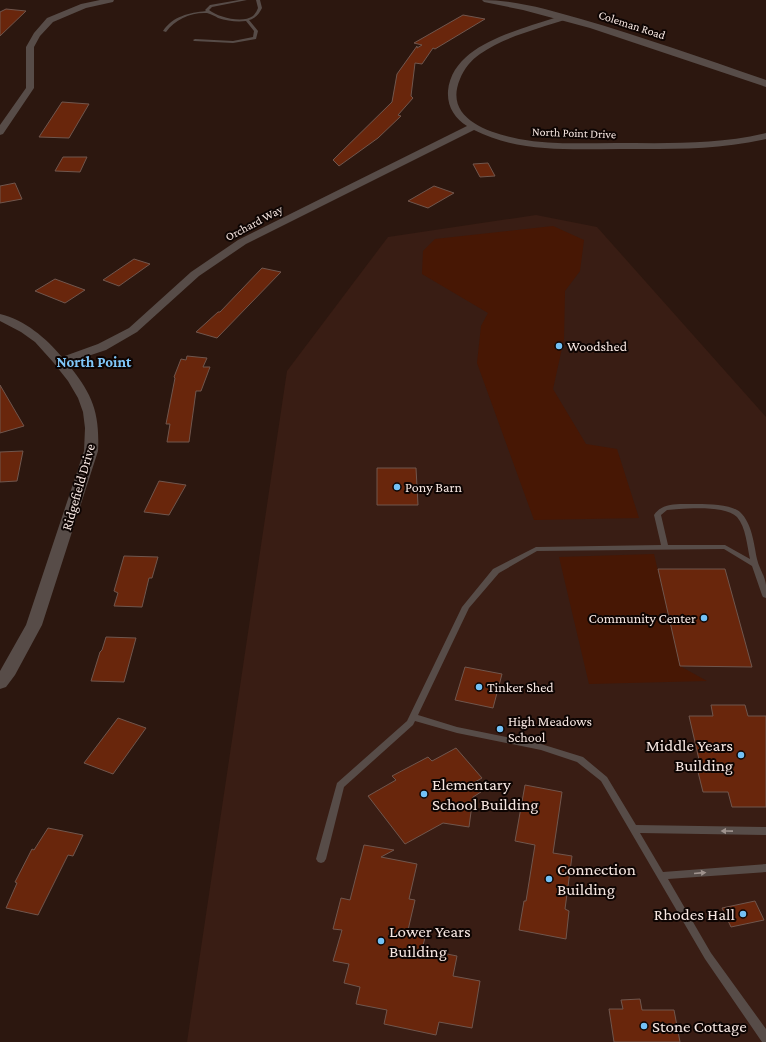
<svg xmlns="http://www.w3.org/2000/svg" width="766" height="1042" viewBox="0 0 766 1042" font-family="'Crimson Pro',serif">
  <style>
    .built { fill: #391d14 }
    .green { fill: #471704 }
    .building { fill: #69260c; stroke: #70564d }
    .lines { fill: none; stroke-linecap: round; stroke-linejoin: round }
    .service { fill: #574c48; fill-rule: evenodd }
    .minor { fill: #574c48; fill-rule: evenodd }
    .tertiary { fill: #574c48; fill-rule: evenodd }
    .oneway { fill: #9f928d }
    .poi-dot { fill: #73c1f6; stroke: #0e0503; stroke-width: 1.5 }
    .labels { text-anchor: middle; stroke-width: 4; stroke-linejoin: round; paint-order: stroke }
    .far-street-label { font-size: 12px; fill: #f7e7e2; stroke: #0e0503 }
    .poi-label { font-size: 14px; fill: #f7e7e2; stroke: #0e0503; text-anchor: start }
    .street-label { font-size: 14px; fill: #f7e7e2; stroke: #0e0503 }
    .neighbourhood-label { font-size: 15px; font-weight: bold; fill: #80c7f9; stroke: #0e0503 }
    .near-poi-label { font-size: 17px; fill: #f7e7e2; stroke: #0e0503; text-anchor: start }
  </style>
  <rect width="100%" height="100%" fill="#2c170f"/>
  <polygon class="built" points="536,215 597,227 766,417 766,1042 187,1042 287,371 388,237"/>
  <g class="green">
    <polygon points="553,226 584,240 580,271 565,291 564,339 553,389 586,444 617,449 639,518 534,520 477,363 481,326 488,313 422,274 423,251 435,239"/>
    <polygon points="654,554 680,666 707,681 589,684 559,557"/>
  </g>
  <g class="building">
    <polygon points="6,9 26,11 0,36 0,12"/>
    <polygon points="463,15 485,19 435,49 433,48 422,64 415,63 411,96 413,98 398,115 401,116 378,138 339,166 333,160 392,102 397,74 417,46 417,48 422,45 414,43"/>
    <polygon points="62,102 89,104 69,138 39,137"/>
    <polygon points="63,157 87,157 80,172 55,171"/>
    <polygon points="488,163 495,176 480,177 473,164"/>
    <polygon points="15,183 22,199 0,203 0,186"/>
    <polygon points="434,186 454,193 428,208 408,201"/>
    <polygon points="134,259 150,264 119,286 103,280"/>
    <polygon points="262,268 281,272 217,338 196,332 218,312 220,312"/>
    <polygon points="55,279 85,290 65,303 35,291"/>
    <polygon points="187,356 207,358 203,367 210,367 201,391 196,391 189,442 167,442 170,424 166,424 175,378 174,377 181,359 186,360"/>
    <polygon points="0,385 24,426 0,433"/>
    <polygon points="23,451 17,481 0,482 0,452"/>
    <polygon points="377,468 416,468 418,505 377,505"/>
    <polygon points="159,481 186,485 169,515 144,512"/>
    <polygon points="124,556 158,557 152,578 149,578 142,607 114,606 118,593 114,591"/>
    <polygon points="658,569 725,569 752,667 680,666"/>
    <polygon points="106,637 136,638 124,682 91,681 100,652 102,650"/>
    <polygon points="465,667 502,674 493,708 455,700"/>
    <polygon points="711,705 745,705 748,716 766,716 766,807 732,807 728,792 703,792 696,764 700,764 689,716 713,716"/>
    <polygon points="118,718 146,728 113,774 84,763"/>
    <polygon points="456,748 482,778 473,783 481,792 473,797 469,827 443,823 405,844 368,796 396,780 392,776 428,757 432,761"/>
    <polygon points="525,785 562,792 553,853 572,856 565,909 569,911 566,939 519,930 524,901 526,901 535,845 515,841"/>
    <polygon points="48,828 83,835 73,856 68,855 38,915 6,908 17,883 15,882 32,849 34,850"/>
    <polygon points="364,845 394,850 381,857 417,864 409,899 415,900 408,930 426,934 422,949 457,956 453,976 480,981 472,1028 439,1022 436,1035 384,1024 387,1010 356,1004 360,987 344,983 349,964 333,961 342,930 333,929 341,898 350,900"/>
    <polygon points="755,901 764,920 731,927 722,908"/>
    <polygon points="640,999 642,1010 674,1010 680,1042 614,1042 609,1009 623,1009 621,1000"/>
  </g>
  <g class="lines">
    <g class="service">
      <path d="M 239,0 L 247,0 L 212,7 L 209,10 C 218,17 242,24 253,16 C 255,14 257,11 258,8 L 256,0 L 260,0 L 262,8 C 259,14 256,18 249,20 L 258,31 L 256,39 L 233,43 L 194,41 L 193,40 L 195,39 L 233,41 L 253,37 L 254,31 L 246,21 C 237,22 227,21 218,18 C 215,16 211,14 207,13 C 192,12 175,19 166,32 L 163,31 C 173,16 189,13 206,11 L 205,10 L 210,5 Z"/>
      <path d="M 689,504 C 702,504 729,503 740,512 C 752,523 754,544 757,559 C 759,568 765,576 766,585 C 766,589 766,594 766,598 L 763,597 L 762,595 L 752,566 L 724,549 L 537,551 L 499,573 L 469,608 L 418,715 L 457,727 L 541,744 L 583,757 L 607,777 L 636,825 L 766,827 L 766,835 L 640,833 L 663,872 L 766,864 L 766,872 L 668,879 L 711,953 L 766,1029 L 766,1042 L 762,1042 L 705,959 L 601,781 L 577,762 L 541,750 L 457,733 L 415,721 L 413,725 L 344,787 L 326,859 L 324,862 L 321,863 L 318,862 L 316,859 L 337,783 L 407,721 L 462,607 L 493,569 L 536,547 L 661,545 L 654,515 C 662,503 676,504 689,504 ZM 679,509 C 693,508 727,506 737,517 C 746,527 747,546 750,559 L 725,545 L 668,545 L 661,515 L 667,510 Z"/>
    </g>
    <g class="minor">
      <polygon points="100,0 114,0 113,2 86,8 53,22 40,36 34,47 34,88 3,134 0,135 0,125 26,88 26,47 34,33 47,18 81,4"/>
      <path d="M 564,15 L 567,15 L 567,19 C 538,29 506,36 480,54 C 471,60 464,69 460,79 C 443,119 490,133 519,139 C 551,145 584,143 616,143 C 668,143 715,145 766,133 L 766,139 C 716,150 671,149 621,149 C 572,149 519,153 474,130 L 246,244 L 199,276 L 137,332 L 106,350 L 67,363 C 92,393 100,412 98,451 L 42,625 L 15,675 L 6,687 L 0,689 L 0,671 L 26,625 L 84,451 L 85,428 L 83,412 L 78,398 L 68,381 L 53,362 L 35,342 L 21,332 L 0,321 L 0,314 C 25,320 46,338 62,357 L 98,344 L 129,328 L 191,272 L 238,240 L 467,126 C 455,118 447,107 448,91 C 452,51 500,36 532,25 C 543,22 553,18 564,15 Z"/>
    </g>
    <path class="tertiary" d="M 482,0 C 516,0 549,10 581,19 C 643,37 705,59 766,80 L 766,87 L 590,28 L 523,10 L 484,2 Z"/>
  </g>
  <defs><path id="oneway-solid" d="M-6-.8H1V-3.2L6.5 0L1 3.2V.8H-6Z"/></defs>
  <g class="oneway">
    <use href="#oneway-solid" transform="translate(727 831) rotate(-179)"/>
    <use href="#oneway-solid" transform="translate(700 873) rotate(-5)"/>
  </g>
  <g class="poi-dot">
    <circle cx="559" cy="346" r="4"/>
    <circle cx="397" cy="487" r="4"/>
    <circle cx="704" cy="618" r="4"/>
    <circle cx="479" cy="687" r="4"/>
    <circle cx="500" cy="729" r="4"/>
    <circle cx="741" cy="755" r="4"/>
    <circle cx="424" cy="794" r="4"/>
    <circle cx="549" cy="879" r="4"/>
    <circle cx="743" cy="914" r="4"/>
    <circle cx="381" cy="941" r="4"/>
    <circle cx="644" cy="1026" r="4"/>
  </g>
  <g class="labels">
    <g class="far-street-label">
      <text transform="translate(632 25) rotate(18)" y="4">Coleman Road</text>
      <text transform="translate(574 133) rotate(2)" y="4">North Point Drive</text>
      <text transform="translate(254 223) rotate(-28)" y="4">Orchard Way</text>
    </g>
    <g class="poi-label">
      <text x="567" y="351">Woodshed</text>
      <text x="405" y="492">Pony Barn</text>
      <text x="696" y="623" text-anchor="end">Community Center</text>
      <text x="487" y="692">Tinker Shed</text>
      <text x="508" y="726">High Meadows<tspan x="508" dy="16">School</tspan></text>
    </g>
    <g class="street-label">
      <text transform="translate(78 487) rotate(-74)" y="5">Ridgefield Drive</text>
    </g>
    <g class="neighbourhood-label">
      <text x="94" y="367">North Point</text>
    </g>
    <g class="near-poi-label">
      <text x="733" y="751" text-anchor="end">Middle Years<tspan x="733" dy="20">Building</tspan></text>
      <text x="432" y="790">Elementary<tspan x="432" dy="20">School Building</tspan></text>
      <text x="557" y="875">Connection<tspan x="557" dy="20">Building</tspan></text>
      <text x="735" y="920" text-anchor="end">Rhodes Hall</text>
      <text x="389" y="937">Lower Years<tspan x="389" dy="20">Building</tspan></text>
      <text x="652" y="1032">Stone Cottage</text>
    </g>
  </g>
</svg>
